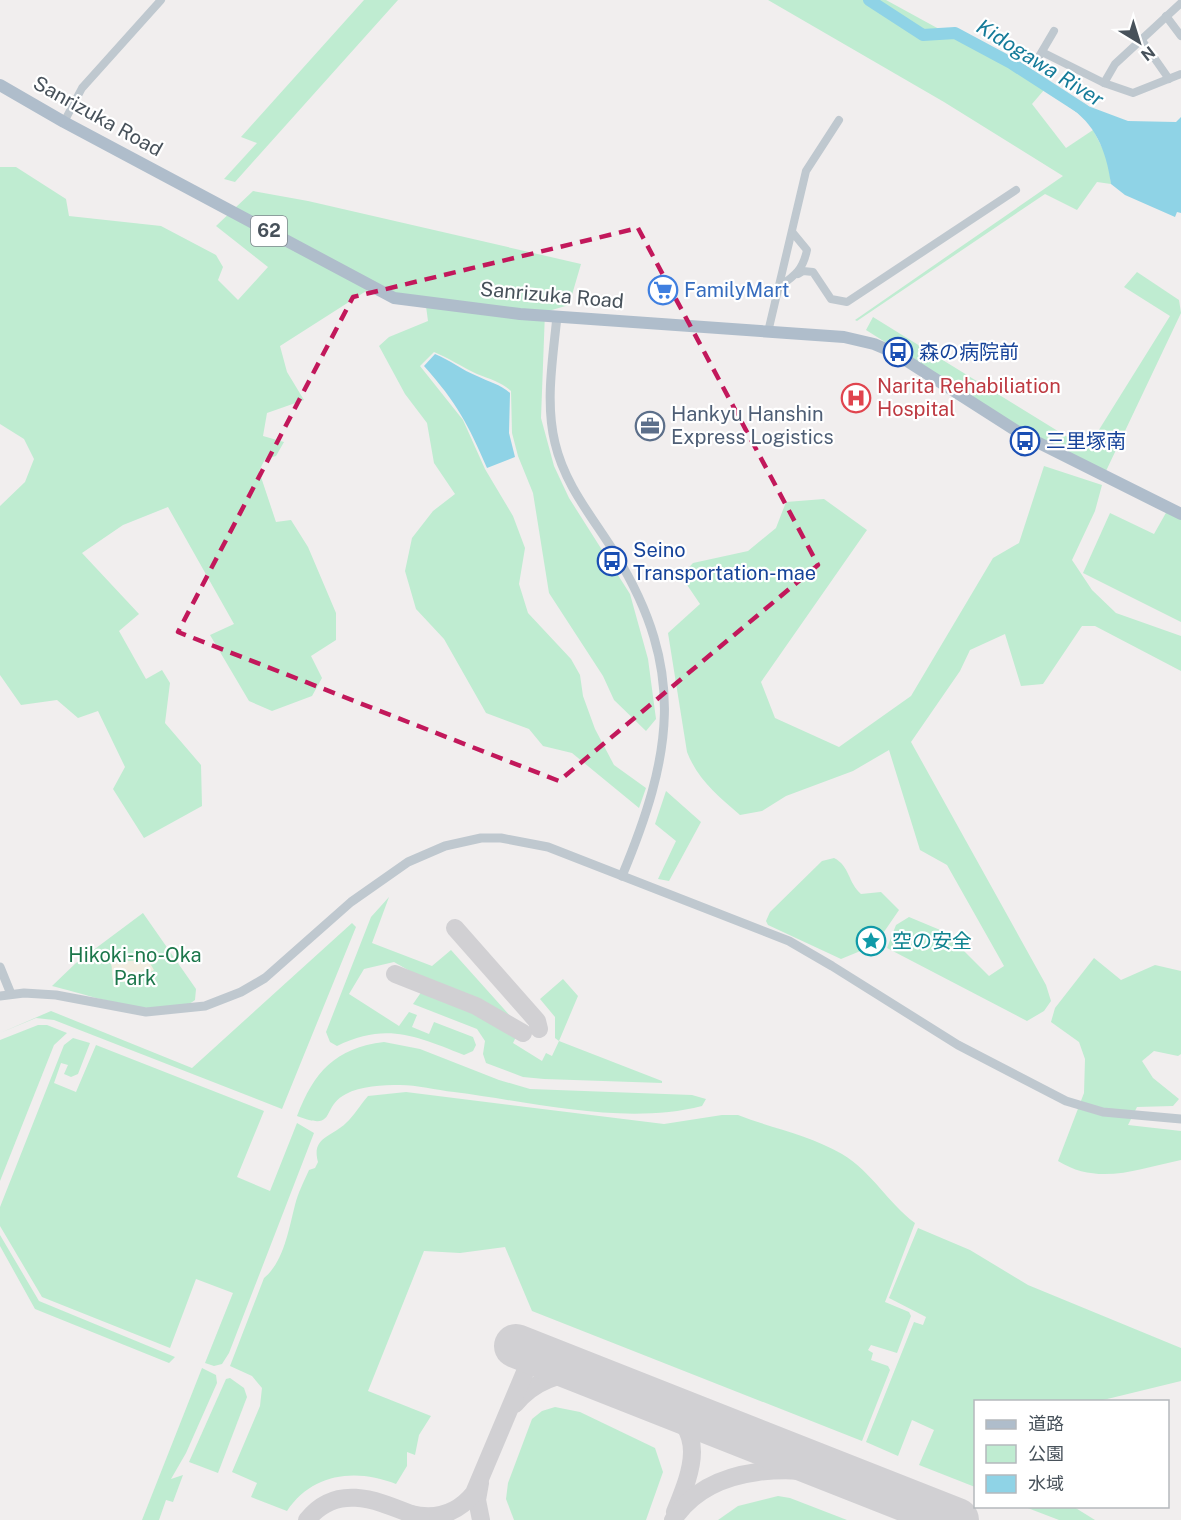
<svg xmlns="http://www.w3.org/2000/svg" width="1181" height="1520" viewBox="0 0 1181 1520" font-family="'Public Sans','Noto Sans JP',sans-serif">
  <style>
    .green { fill: #bfecd1 }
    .sand { fill: #f1ece0 }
    .water { fill: #8fd3e6 }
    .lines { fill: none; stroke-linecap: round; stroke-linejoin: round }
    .river { stroke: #8fd3e6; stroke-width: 12 }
    .taxiway { stroke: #d1d0d3; stroke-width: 18 }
    .runway { stroke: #d1d0d3; stroke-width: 44 }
    .minor { stroke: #bfc8cf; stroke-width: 8 }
    .tertiary { stroke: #bfc8cf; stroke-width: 9 }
    .primary { stroke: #afbdcb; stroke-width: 12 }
    .marked { fill: none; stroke: #c2185b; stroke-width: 4.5; stroke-dasharray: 12 8; stroke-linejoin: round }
    .labels { text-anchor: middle; stroke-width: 4.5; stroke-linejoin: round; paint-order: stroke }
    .shield { fill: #fff; stroke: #7e858c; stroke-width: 1.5 }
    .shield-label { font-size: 18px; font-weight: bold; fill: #47515a }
    .street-label { font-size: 20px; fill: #47515a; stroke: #fff }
    .shop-label { font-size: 20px; fill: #366cbe; stroke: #fff; text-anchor: start }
    .transit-label { font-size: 20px; fill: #164399; stroke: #fff; text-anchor: start }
    .health-label { font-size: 20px; fill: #be3a42; stroke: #fff; text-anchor: start }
    .service-label { font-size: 20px; fill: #4e5e75; stroke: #fff; text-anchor: start }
    .culture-label { font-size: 20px; fill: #0d838f; stroke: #fff; text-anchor: start }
    .park-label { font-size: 20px; fill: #1c774b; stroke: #fff }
    .water-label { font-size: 21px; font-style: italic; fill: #157b99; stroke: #fff }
  </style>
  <rect width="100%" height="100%" fill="#f1eeee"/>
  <g class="green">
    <polygon points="364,0 398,0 235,182 224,179 257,143 241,137"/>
    <polygon points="768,0 886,0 1003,64 1044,90 1032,104 1066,148 1093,130 1108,159 1111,184 1097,182 1077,210 1045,194 857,321 855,320 1063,176 944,102"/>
    <path d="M 0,167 L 16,167 L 66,199 L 69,216 L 161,226 L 216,255 L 223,267 L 218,280 L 238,300 L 268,267 L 216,226 L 253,191 L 308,201 L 581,264 L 569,305 L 545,312 L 541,418 L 554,466 L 569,498 L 630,594 L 648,659 L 656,719 L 646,731 L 614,700 L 603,676 L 549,593 L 533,493 L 518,456 L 512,433 L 511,391 C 501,382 490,379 477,374 C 462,367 449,358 434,352 L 420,366 L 463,420 L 485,469 L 513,516 L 525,548 L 519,584 L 528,613 L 571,659 L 580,675 L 583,696 L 595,729 L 614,765 L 646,788 L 639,808 L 572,753 L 543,746 L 529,729 L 486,713 L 444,639 L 416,609 L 405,571 L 412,538 L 433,511 L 455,494 L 434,463 L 427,423 L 405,394 L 379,346 L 389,337 L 428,321 L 426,306 L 374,286 L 280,346 L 287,372 L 304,400 L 267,413 L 263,436 L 284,442 L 276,456 L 265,459 L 259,471 L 276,522 L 291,520 L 308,547 L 336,613 L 336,640 L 311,656 L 322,678 L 312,696 L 272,711 L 249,701 L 210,635 L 234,624 L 168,507 L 123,525 L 82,553 L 139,614 L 119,631 L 146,679 L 162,670 L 170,683 L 165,723 L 201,765 L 202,806 L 144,838 L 113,789 L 125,767 L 98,711 L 78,718 L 57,700 L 21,705 L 0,675 L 0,506 L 25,482 L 34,459 L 24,439 L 0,424 Z"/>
    <polygon points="1137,272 1179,300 1181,313 1106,471 1029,433 866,330 873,317 1087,449 1170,316 1124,287"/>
    <path d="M 1044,466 L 1102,485 L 1095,511 L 1072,560 L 1092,590 L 1116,613 L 1181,636 L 1181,671 L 1095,626 L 1082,626 L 1043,684 L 1021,686 L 1005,634 L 970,650 L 960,671 L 911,742 L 1046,985 L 1051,1001 L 1044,1011 L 1027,1021 L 887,948 L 896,925 L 909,917 L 945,932 L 989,976 L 1004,966 L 947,865 L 920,850 L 889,750 L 853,771 L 786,796 L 762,811 L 740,815 C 718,796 698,780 687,752 L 668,633 L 700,604 L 681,576 L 693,563 L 748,551 L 776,528 L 786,502 L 824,499 L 867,530 L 761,682 L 775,718 L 839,747 L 911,696 L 993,558 L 1019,543 Z"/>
    <polygon points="1167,511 1181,518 1181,622 1083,573 1110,513 1154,534"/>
    <polygon points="666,791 701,822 669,881 658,879 676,841 655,824"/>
    <path d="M 834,858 C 850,866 848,883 861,894 L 881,892 L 899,910 L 875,945 L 841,959 L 768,925 L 766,921 L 770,912 L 822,861 Z"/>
    <path d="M 389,897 L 372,943 L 432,966 L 451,950 L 513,1019 C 475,996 432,985 394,962 L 364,969 L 349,994 L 399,1026 L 409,1012 L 417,1015 L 412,1027 L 429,1034 L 434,1022 L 473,1037 L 476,1045 L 473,1051 L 464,1055 C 416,1036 386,1022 337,1046 L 330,1042 L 326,1032 L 371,917 Z"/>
    <path d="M 143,913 L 196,989 L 195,1000 C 166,1023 86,994 52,986 L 76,963 Z"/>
    <polygon points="352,923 356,927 282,1109 54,1020 36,1018 0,1033 51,1011 192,1068"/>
    <path d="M 1094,958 L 1121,980 L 1155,965 L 1181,971 L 1181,1054 L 1178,1056 L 1154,1051 L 1142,1061 L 1153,1078 L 1179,1099 L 1173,1106 L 1137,1107 L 1128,1125 L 1181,1131 L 1181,1160 C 1138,1169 1098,1186 1058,1161 L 1084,1093 L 1085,1059 L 1079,1042 L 1051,1022 L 1055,1008 Z"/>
    <polygon points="563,979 578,996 559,1041 662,1081 662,1083 544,1079 523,1077 486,1063 483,1054 485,1041 477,1029 413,1004 422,991 472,1012 516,1037 513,1043 542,1061 546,1053 552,1056 559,1041 555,1038 555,1017 540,999"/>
    <polygon points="38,1025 47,1025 67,1033 54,1045 0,1181 0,1040"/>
    <polygon points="73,1038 90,1043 78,1074 71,1077 64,1074 68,1065 61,1063 54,1083 76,1092 96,1045 264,1111 237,1177 270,1191 297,1123 314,1133 229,1353 222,1364 214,1366 205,1363 233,1293 196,1279 170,1348 42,1297 0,1226 0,1207 64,1045"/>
    <path d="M 384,1042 L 420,1049 L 499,1080 L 530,1089 L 692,1095 L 706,1099 L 702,1106 C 624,1126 533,1102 454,1092 C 436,1090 417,1085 400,1085 C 383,1085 360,1086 346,1094 C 320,1107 338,1132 297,1116 C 314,1072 335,1048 384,1042 Z"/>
    <path d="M 406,1092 L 664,1124 L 722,1115 L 738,1115 C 771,1128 810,1135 842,1154 C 872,1172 888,1203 915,1223 L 885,1302 L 909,1312 L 911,1316 L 897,1353 L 871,1345 L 868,1350 L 873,1353 L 871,1360 L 888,1366 L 890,1370 L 862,1441 L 532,1311 L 505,1247 L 460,1253 L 424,1251 L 368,1391 L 431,1416 L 419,1435 L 415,1455 L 407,1452 L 407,1466 L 396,1484 C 356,1468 312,1473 287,1511 L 251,1497 L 257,1483 L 232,1472 L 260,1406 L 262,1388 L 252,1376 L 230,1366 L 264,1278 C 284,1262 289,1228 295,1205 C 298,1193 304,1181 309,1170 L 315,1168 L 318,1162 C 311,1137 332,1137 346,1123 C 354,1116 360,1105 368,1096 Z"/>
    <polygon points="918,1228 970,1250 1028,1285 1181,1348 1181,1381 1099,1401 976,1402 975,1487 919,1465 934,1430 912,1420 898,1456 866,1442 914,1322 923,1325 926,1317 889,1298"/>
    <polygon points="0,1235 39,1301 175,1357 169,1363 35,1309 0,1246"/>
    <polygon points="202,1368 216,1375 217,1383 186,1453 171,1479 183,1475 173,1502 166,1500 159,1520 142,1520"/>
    <polygon points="230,1378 244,1388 247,1397 218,1473 189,1462 226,1379"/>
    <polygon points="555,1407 580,1412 655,1448 663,1472 646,1520 514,1520 506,1499 508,1483 532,1419 542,1411"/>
    <polygon points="778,1496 790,1498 847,1520 718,1520 738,1506"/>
    <polygon points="1025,1507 1074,1507 1095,1520 1059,1520"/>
  </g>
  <path class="sand" d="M 112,949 L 127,961 L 148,960 L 154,970 L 135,982 L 114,982 C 109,971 117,963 102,956 Z"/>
  <g class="water">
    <path d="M 1072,100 L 1128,121 L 1176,122 L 1181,117 L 1181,213 L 1177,212 L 1175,217 L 1125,195 L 1111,184 C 1106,149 1095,124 1068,106 Z"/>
    <path d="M 435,354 C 450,360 462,370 477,376 C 489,382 500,384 510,393 L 509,433 L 515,457 L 487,468 C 468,424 457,403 424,366 Z"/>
  </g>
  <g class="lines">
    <polyline class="river" points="869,0 923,35 955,33 1011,63 1084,110"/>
    <g class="taxiway">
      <polyline points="455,928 537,1021 539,1029"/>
      <polyline points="395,974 476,1006 523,1033"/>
      <path d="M 661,1403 C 708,1432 692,1470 675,1512"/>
      <path d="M 515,1404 C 533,1382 560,1371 588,1374"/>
      <polyline points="480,1483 477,1500 481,1520"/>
      <path d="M 411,1514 C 436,1520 458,1513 474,1493 L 533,1353"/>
      <path d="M 307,1520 C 339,1480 382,1503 421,1518"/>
      <path d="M 673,1520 C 711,1461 799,1464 858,1481"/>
    </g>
    <polyline class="runway" points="516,1346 957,1520"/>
    <g class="minor">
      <polyline points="1166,16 1181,36"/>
      <polyline points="1141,39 1169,79"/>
      <polyline points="1042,52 1104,83 1133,93 1181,74"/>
      <polyline points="1034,65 1054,31"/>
      <polyline points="1104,83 1115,64 1181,3"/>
      <polyline points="64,122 82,88 161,0"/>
      <polyline points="798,274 803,271 813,272 831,299 847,302 1016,190"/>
      <path d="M 780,286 C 796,275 803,269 807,250 L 793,233"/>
      <polyline points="768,332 806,171 839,120"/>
    </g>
    <g class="tertiary">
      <path d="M 557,316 C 553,358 545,402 555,443 C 565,486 594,519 616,555 C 687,671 672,756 622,876"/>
      <polyline points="0,967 11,994"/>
      <polyline points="0,996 24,993 56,995 146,1012 205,1006 241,992 265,978 351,902 408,862 445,846 481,838 501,838 548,847 789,941 832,966 958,1045 1066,1101 1103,1112 1181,1119"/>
    </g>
    <polyline class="primary" points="0,85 64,122 394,298 520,314 844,337 874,344 893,352 1023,435 1181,514"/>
  </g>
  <path class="marked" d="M 638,228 L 818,565 L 559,781 L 178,632 L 353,297 Z"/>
  <defs>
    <g id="supermarket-ring" transform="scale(1.5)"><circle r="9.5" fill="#fff" stroke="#3f7fe0" stroke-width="1.5"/><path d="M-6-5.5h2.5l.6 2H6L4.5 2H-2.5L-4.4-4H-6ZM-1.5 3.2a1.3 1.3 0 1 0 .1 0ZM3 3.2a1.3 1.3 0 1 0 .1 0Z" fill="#3f7fe0"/></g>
    <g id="bus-ring" transform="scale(1.5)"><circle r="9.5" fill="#fff" stroke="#1a4fb4" stroke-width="1.5"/><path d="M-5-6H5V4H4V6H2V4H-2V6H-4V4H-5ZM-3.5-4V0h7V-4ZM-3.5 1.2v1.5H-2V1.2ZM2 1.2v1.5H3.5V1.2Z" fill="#1a4fb4"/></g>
    <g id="hospital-ring" transform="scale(1.5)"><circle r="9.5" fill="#fff" stroke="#e0444e" stroke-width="1.5"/><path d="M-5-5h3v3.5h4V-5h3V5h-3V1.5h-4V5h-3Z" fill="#e0444e"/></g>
    <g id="office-ring" transform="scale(1.5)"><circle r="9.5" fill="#fff" stroke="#5c6f8a" stroke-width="1.5"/><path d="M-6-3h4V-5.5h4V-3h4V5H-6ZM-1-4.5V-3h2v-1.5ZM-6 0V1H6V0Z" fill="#5c6f8a"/></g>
    <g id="sight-ring" transform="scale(1.5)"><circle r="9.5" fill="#fff" stroke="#0f9aa8" stroke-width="1.5"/><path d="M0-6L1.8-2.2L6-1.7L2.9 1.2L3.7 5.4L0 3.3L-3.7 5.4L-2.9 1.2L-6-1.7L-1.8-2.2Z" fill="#0f9aa8"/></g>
  </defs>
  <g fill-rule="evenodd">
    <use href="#supermarket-ring" x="663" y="290"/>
    <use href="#bus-ring" x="898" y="352"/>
    <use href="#hospital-ring" x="856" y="398"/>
    <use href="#office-ring" x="650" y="426"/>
    <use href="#bus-ring" x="1025" y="441"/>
    <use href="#bus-ring" x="612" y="561"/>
    <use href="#sight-ring" x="871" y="941"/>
  </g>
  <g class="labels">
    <rect class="shield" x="251" y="216" width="36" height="30" rx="4.5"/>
    <g class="shield-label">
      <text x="269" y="237">62</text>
    </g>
    <g class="street-label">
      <text transform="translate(98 116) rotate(29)" y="7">Sanrizuka Road</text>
      <text transform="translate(552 295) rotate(5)" y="7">Sanrizuka Road</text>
    </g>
    <g class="shop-label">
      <text x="684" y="297">FamilyMart</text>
    </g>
    <g class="transit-label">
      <text x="919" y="359">森の病院前</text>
      <text x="1046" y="448">三里塚南</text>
      <text x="633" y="557">Seino<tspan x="633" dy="23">Transportation-mae</tspan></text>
    </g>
    <g class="health-label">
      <text x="877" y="393">Narita Rehabiliation<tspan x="877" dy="23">Hospital</tspan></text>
    </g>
    <g class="service-label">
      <text x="671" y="421">Hankyu Hanshin<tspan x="671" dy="23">Express Logistics</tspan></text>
    </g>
    <g class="culture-label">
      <text x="892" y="948">空の安全</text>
    </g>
    <g class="park-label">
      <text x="135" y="962">Hikoki-no-Oka<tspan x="135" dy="23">Park</tspan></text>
    </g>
    <g class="water-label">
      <text transform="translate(1040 63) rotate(32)" y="7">Kidogawa River</text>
    </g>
  </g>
  <rect x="974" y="1400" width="195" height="108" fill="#ffffff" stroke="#b5b9bd" stroke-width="1.5"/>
  <rect x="986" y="1420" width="30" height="9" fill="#afbdcb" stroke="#b5b9bd" stroke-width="1.5"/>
  <text x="1028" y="1430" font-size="18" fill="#47515a">道路</text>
  <rect x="986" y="1445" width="30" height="18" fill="#bfecd1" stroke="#b5b9bd" stroke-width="1.5"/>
  <text x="1028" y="1460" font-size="18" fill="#47515a">公園</text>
  <rect x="986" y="1475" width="30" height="18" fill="#8fd3e6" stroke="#b5b9bd" stroke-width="1.5"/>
  <text x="1028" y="1490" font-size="18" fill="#47515a">水域</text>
  <g transform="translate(1139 42) rotate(142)" stroke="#ffffff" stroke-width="4.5" paint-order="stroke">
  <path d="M0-4.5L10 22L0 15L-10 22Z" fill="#47515a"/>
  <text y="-9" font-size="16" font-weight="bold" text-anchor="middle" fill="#47515a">N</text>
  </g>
</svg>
